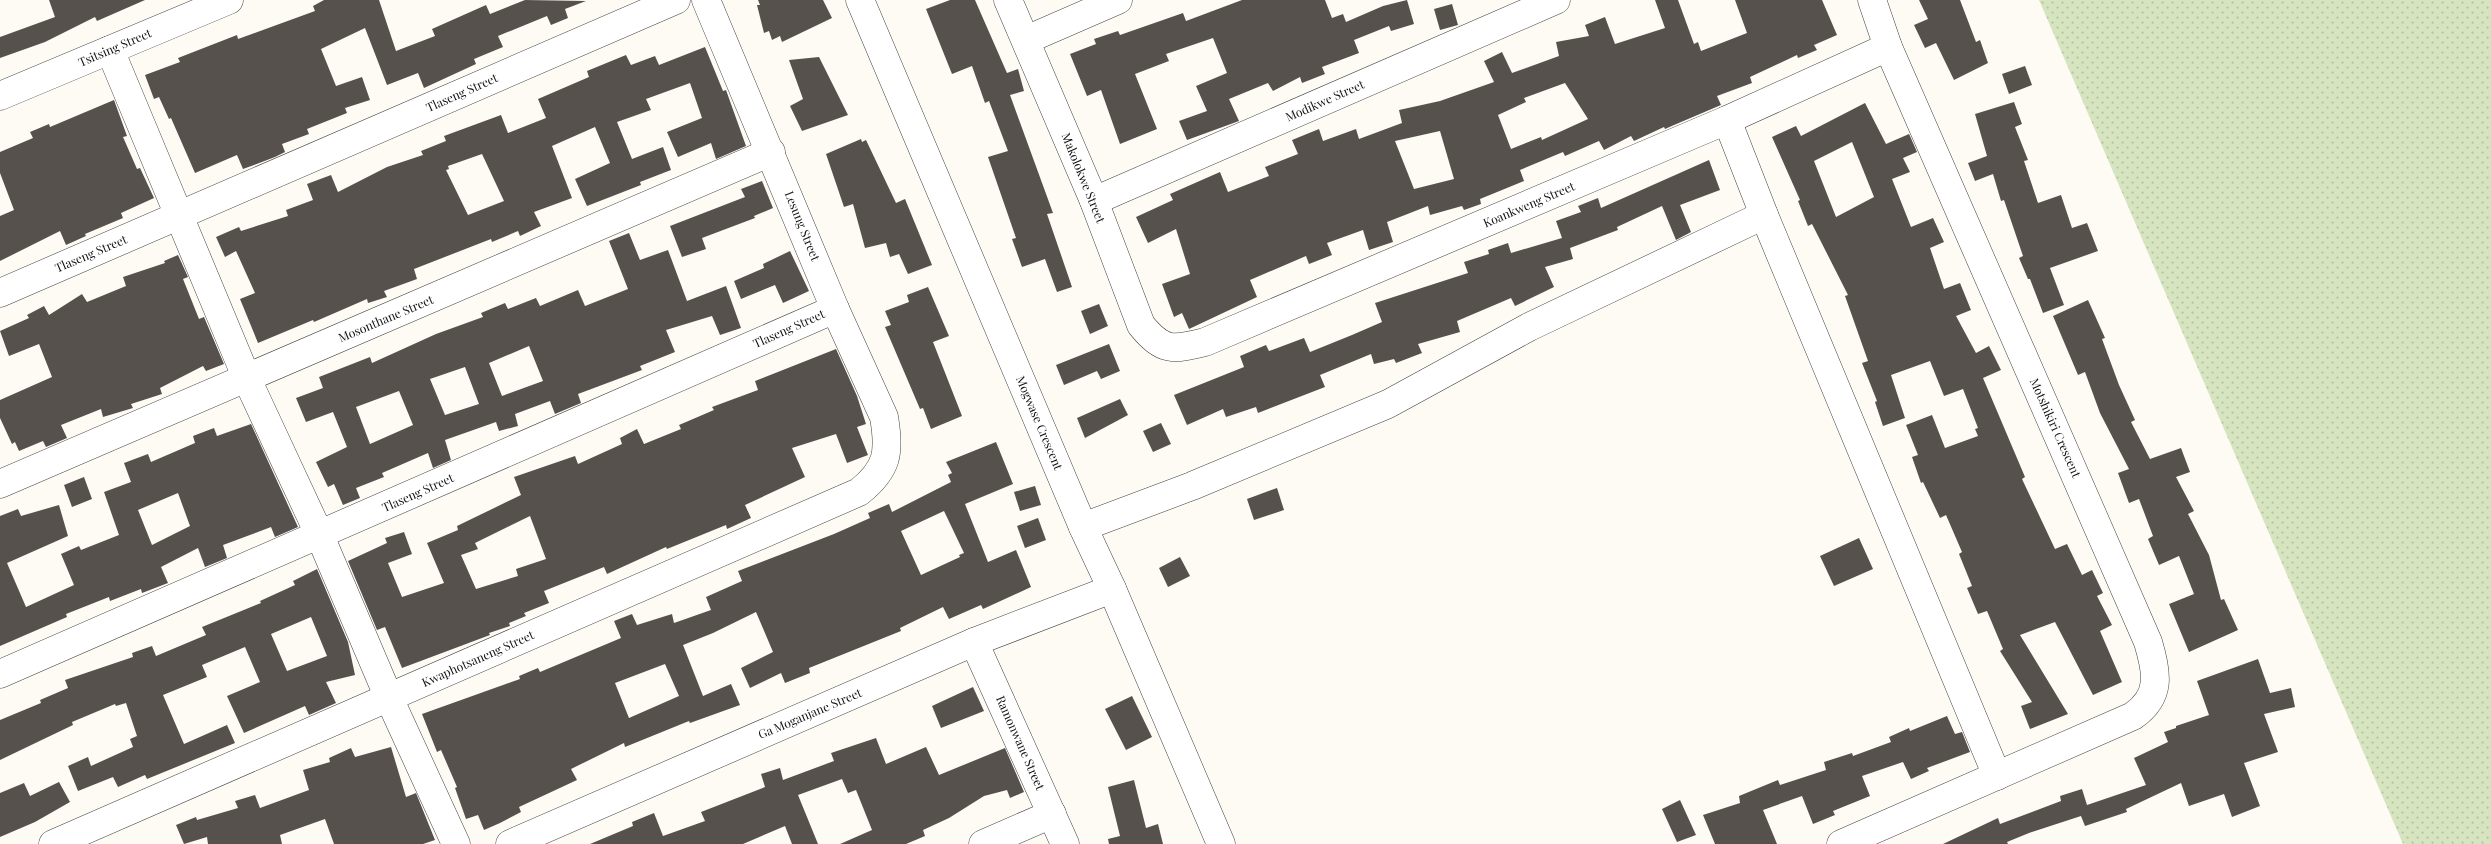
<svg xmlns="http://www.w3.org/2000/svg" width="2491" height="844" viewBox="0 0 2491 844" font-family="'Playfair Display',serif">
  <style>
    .grass { fill: url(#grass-dots) }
    .building { fill: #57514d; fill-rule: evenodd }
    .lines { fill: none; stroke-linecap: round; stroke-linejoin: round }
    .minor-casing { stroke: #434343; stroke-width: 29 }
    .minor { stroke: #fff; stroke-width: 28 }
    .labels { text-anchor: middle; stroke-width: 5; stroke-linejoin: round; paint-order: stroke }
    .street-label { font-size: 12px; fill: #101010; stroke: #fff }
  </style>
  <defs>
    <pattern id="grass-dots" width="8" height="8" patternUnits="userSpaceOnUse" patternTransform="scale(1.25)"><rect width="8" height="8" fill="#d6e5c0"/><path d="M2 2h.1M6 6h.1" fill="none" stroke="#b7c3a4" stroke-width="1.8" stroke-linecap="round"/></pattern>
  </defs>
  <rect width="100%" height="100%" fill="#fefbf4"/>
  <polygon class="grass" points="2039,0 2491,0 2491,844 2403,844"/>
  <g class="building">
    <polygon points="49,0 145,0 97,21 95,17 45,42 0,58 0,37 55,17"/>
    <polygon points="324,0 379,0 396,51 435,36 432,29 486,5 490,14 525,0 586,1 565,9 568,18 551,25 547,16 498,36 503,47 474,59 476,64 424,88 418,73 387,85 365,28 321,49 336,86 362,77 370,100 345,108 347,113 307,129 309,134 282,144 285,152 275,157 243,169 237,155 195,173 171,118 169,119 159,97 154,99 145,75 180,62 178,58 237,35 238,39 315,11 313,6"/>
    <polygon points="758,0 823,0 832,18 782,42 780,36 772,40 769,31 764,33 757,5 760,5"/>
    <polygon points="950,0 975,0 1007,73 1018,69 1024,91 1010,95 1053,213 1047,214 1072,287 1057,292 1045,259 1022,267 1012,239 1016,238 988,157 1008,151 989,101 985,103 972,66 952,74 926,9"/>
    <polygon points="1242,0 1325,0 1332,18 1343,14 1346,22 1383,6 1407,0 1414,24 1391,31 1389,26 1354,40 1359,53 1322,67 1325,74 1302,83 1300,77 1273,91 1268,83 1229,99 1239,121 1187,140 1179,121 1207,111 1196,86 1227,73 1213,38 1166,54 1169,61 1135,74 1157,129 1120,144 1101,90 1087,96 1070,54 1096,44 1094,39 1118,31 1120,35 1183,13 1186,21"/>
    <path d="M 1655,0 L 1678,0 L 1694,44 L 1698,42 L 1701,51 L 1747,33 L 1735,0 L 1822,0 L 1837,35 L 1814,45 L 1817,50 L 1798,58 L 1797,55 L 1750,77 L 1752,83 L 1717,96 L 1721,105 L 1674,125 L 1665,129 L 1664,127 L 1634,141 L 1631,136 L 1604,150 L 1599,141 L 1565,156 L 1563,152 L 1520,170 L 1524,181 L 1480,199 L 1481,204 L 1464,210 L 1462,206 L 1430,215 L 1428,206 L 1387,222 L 1393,242 L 1369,250 L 1363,230 L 1327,243 L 1332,255 L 1309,264 L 1306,256 L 1250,280 L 1257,297 L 1189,329 L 1182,313 L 1174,317 L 1162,284 L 1190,274 L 1176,229 L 1148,243 L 1136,217 L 1173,200 L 1170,194 L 1220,172 L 1228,192 L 1269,176 L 1265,167 L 1298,154 L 1292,140 L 1319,129 L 1323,141 L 1356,129 L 1359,139 L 1402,123 L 1399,110 L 1440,101 L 1494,82 L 1484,61 L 1502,52 L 1512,73 L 1559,56 L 1556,42 L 1589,36 L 1585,25 L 1605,17 L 1615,44 L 1665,28 ZM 1565,83 L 1588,119 L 1542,140 L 1541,137 L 1511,149 L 1498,115 L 1526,102 L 1524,98 ZM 1440,131 L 1454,179 L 1414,189 L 1395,141 Z"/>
    <polygon points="1919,0 1960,0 1976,42 1980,40 1988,63 1954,80 1936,43 1925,48 1914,25 1928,19"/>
    <polygon points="1452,4 1458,25 1440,30 1434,9"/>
    <path d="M 705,47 L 723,91 L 726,90 L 746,146 L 716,159 L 711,143 L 678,157 L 667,132 L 702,118 L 690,83 L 646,99 L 651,110 L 617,122 L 632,159 L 663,147 L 671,170 L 640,182 L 641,185 L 587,206 L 575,179 L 610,163 L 595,127 L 552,146 L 572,198 L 534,212 L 541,226 L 520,236 L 518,231 L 492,242 L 491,239 L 414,269 L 417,279 L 384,291 L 387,297 L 368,303 L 367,299 L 314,322 L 313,320 L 258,343 L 240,299 L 255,293 L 236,251 L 225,257 L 216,237 L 239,227 L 241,231 L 288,216 L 286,210 L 313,200 L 307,184 L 331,175 L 338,192 L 387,167 L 423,155 L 421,151 L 446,141 L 444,136 L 501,115 L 508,133 L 546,118 L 538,99 L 589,77 L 587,71 L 626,55 L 631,65 L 655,56 L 659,65 ZM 482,154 L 504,201 L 468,215 L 446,170 L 449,169 L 448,166 Z"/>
    <polygon points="819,57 848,115 802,131 790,106 803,99 789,60"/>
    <polygon points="2025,66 2032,85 2009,94 2002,74"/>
    <polygon points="114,100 127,136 123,137 137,169 140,168 154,198 121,213 123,218 85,234 86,236 66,245 60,231 0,261 0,216 14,210 0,173 0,152 33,138 30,132 49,124 50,127"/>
    <polygon points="2014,102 2022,124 2015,127 2028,160 2024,161 2038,203 2061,195 2072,228 2087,223 2098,251 2050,268 2064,305 2043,313 2030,279 2028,279 2019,258 2023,256 2004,200 2001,201 1993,174 1975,181 1968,163 1987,156 1975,114"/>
    <path d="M 1865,103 L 1886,144 L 1909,134 L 1910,136 L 1917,152 L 1903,158 L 1910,172 L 1892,179 L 1911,227 L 1933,218 L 1944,242 L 1930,248 L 1944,289 L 1960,283 L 1971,310 L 1956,316 L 1976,353 L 1989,346 L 2001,370 L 1983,378 L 2025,477 L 2022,479 L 2055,549 L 2067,544 L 2082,575 L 2092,570 L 2103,593 L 2097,596 L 2112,625 L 2100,631 L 2122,682 L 2093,695 L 2055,622 L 2020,635 L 2068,714 L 2030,729 L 2021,706 L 2032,702 L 2000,651 L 2003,649 L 1987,611 L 1978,614 L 1967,588 L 1972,586 L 1959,554 L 1962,552 L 1946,515 L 1940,518 L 1923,482 L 1921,483 L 1912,457 L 1918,455 L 1906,425 L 1932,415 L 1945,448 L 1978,436 L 1975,429 L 1978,428 L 1963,389 L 1944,396 L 1930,361 L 1891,375 L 1905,418 L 1883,426 L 1875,402 L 1877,401 L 1862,363 L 1868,361 L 1845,296 L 1848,295 L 1812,224 L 1808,226 L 1798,201 L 1800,200 L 1772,137 L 1796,126 L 1801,136 ZM 1852,142 L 1874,197 L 1836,217 L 1814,161 Z"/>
    <polygon points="861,139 862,142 866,140 896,203 905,199 932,265 908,274 899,254 890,257 886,243 865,248 853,204 844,207 826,154"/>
    <polygon points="1709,160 1720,190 1680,205 1691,232 1676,240 1662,206 1617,227 1618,230 1570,248 1573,259 1545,267 1554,287 1515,306 1511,298 1457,321 1460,332 1418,344 1422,353 1396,363 1394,359 1374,364 1371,354 1320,375 1325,387 1258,413 1256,407 1226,417 1223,409 1187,425 1174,395 1244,367 1240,356 1266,345 1269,351 1304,338 1310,352 1352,335 1382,322 1375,303 1468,273 1464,262 1489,254 1488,250 1508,243 1511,253 1562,238 1556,221 1581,212 1578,206 1598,198 1601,208"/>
    <polygon points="762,181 773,208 754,216 755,218 702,238 706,249 682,257 670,226 745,197 741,189"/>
    <path d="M 629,233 L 640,260 L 668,250 L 687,301 L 726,286 L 741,328 L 720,335 L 712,316 L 666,330 L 675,352 L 640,366 L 642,370 L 578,394 L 581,403 L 555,414 L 550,401 L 515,414 L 518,426 L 499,431 L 496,422 L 445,440 L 451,460 L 433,468 L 428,453 L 382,473 L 384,477 L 356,488 L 360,498 L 343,505 L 334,484 L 328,487 L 316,462 L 347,447 L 333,412 L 306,422 L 296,398 L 323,388 L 319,377 L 370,357 L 372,363 L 436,334 L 483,317 L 481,313 L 505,303 L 508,309 L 536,298 L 540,306 L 578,290 L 585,306 L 628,289 L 609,241 ZM 529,346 L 543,381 L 502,396 L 489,363 ZM 465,367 L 479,404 L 445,415 L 430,379 ZM 399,391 L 413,425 L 370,444 L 356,407 Z"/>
    <polygon points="790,251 809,291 783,303 775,285 741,299 734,281 764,268 763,264"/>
    <polygon points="178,255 188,277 183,279 199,319 204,317 224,364 206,371 203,366 160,388 162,394 131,404 133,408 103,417 101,409 61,425 67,438 46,447 43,441 19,451 15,442 12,444 0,418 0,400 52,377 39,344 9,356 0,331 29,318 27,315 44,306 49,315 82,294 87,302 126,286 123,277 165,263 164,261"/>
    <polygon points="928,287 949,336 933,342 962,416 931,429 923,408 920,409 885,327 891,325 885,311 909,302 907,295"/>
    <polygon points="2088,300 2105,338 2102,339 2119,385 2135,420 2131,422 2150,459 2181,448 2190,472 2176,477 2194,511 2188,514 2209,555 2221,600 2224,599 2238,630 2189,652 2169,604 2194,594 2179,556 2159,565 2148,539 2153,536 2139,499 2129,503 2118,473 2129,469 2100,413 2085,372 2078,375 2053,316"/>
    <polygon points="1099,304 1108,326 1090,334 1081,311"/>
    <polygon points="1109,344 1120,371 1101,379 1097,371 1064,385 1056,365"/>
    <path d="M 836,349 L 857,396 L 866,424 L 857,427 L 868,455 L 847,463 L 836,434 L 792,448 L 805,477 L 745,505 L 751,518 L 727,529 L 726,525 L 667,549 L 666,547 L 607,574 L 604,567 L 544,591 L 549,603 L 524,613 L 526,616 L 509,623 L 510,626 L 489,633 L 490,635 L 402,668 L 385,627 L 377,630 L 348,561 L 387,543 L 385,538 L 404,532 L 412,554 L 388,563 L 402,597 L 444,583 L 427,543 L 458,530 L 457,526 L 521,495 L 514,477 L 575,456 L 578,464 L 622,444 L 620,438 L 637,429 L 644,444 L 681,429 L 679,425 L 714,410 L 712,407 L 758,390 L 755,381 ZM 530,516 L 546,559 L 516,569 L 518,576 L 476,589 L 461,555 L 478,549 L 475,543 Z"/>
    <polygon points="1120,399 1128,415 1085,438 1077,418"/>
    <polygon points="1161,423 1171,444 1153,452 1143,431"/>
    <path d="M 251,424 L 298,527 L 275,537 L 271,527 L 223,545 L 227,558 L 205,567 L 198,548 L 161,567 L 168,583 L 142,593 L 141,589 L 110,601 L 109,597 L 66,614 L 67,617 L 0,646 L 0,516 L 18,509 L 21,516 L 59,505 L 68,536 L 7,563 L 26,607 L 74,585 L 61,554 L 79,546 L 81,550 L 119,535 L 104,492 L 131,482 L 124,463 L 148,454 L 151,462 L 195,443 L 193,436 L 214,428 L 217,436 ZM 178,493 L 190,526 L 152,545 L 138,510 Z"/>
    <path d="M 996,442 L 1013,484 L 965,504 L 988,562 L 1016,550 L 1031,587 L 983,609 L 981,605 L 949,619 L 943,607 L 900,628 L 901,631 L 809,668 L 810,673 L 785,683 L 781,673 L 750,688 L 741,668 L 773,652 L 756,612 L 713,633 L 683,645 L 703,696 L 731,684 L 740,705 L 690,723 L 689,721 L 625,747 L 624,743 L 571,769 L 577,780 L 519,807 L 521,812 L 500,823 L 484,830 L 478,815 L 466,819 L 455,788 L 457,787 L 441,750 L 437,752 L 422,714 L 520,679 L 519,676 L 538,668 L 540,672 L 621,638 L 614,621 L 632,614 L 637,625 L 672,614 L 674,623 L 711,610 L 706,597 L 742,581 L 738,571 L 834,534 L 870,518 L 868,513 L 889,504 L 892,512 L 951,482 L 948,475 L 952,473 L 946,462 ZM 944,511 L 964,553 L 959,555 L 960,557 L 921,575 L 901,531 ZM 665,664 L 679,696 L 629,718 L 615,683 Z"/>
    <polygon points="84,477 92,499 72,507 64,485"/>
    <polygon points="1035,486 1041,505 1020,511 1014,492"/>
    <polygon points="1277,488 1284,510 1254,520 1247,499"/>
    <polygon points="1038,518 1046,540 1025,548 1017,526"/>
    <polygon points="1859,538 1873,569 1834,586 1820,556"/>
    <polygon points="1180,557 1190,576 1168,587 1159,568"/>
    <path d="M 317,569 L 348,642 L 355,675 L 326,682 L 336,703 L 309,715 L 305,706 L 244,733 L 227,696 L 260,682 L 245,647 L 202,665 L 207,677 L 163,695 L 184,744 L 227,725 L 235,743 L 147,779 L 145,775 L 118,787 L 113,777 L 78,791 L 68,766 L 88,757 L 91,766 L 133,747 L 130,739 L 137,736 L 126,703 L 116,706 L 115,704 L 72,722 L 73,725 L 0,760 L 0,720 L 41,703 L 40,700 L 68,688 L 65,680 L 133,657 L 132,653 L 152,646 L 156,656 L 206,635 L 202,627 L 261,603 L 260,601 L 295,585 L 293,581 ZM 311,617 L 327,656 L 287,671 L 271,634 Z"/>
    <polygon points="2258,659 2270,693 2291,688 2295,707 2264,714 2278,752 2244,763 2260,806 2232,817 2224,794 2189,806 2181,783 2126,809 2127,812 2085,826 2081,816 2029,833 2007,842 2008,844 1943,844 1998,818 2000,824 2061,801 2060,796 2082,789 2087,805 2146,785 2134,758 2168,742 2164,732 2176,728 2176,726 2209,715 2197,681"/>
    <polygon points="973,687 984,711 941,728 932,706"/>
    <polygon points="1132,696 1152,737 1126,750 1105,709"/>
    <polygon points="1947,716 1955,734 1962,732 1970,752 1927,768 1929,771 1911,779 1903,762 1862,776 1870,796 1833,811 1835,815 1813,824 1802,796 1763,810 1777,844 1715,844 1703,815 1740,803 1739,796 1778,780 1780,785 1826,770 1824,762 1852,753 1853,756 1891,742 1889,737 1909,728 1910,731"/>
    <polygon points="876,738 886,764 926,747 939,775 1005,748 1024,792 1010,798 1007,790 984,796 949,818 923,830 925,836 906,844 840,844 872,830 856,790 848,793 842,779 798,795 818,844 792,844 785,826 743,844 590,844 633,826 632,822 654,813 663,836 705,821 701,812 765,787 761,774 780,768 783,780 834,761 831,753"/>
    <polygon points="391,747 406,797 416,793 435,840 423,844 334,844 325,819 280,835 282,844 208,844 207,837 184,844 176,825 196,817 197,820 238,808 235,801 255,795 260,808 309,790 303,770 330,762 329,758 351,748 355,757"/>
    <polygon points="1134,780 1146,828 1158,824 1163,844 1109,844 1108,839 1120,836 1108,787"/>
    <polygon points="59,782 70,802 35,822 0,837 0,793 24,783 30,796"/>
    <polygon points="1680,800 1696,835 1677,842 1662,809"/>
  </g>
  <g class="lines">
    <g class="minor-casing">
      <g id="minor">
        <polyline points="860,0 1083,527 1112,589 1221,844"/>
        <path d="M 1008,0 L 1094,201 L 1141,325 C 1163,352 1173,350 1205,342 L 1727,120 L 1888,47"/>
        <polyline points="1026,40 1118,0"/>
        <polyline points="110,50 247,379 320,536 389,698 456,844"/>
        <polyline points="0,96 229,0"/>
        <polyline points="1727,120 1764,215 1997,776"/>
        <polyline points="1094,201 1556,0"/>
        <polyline points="0,293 676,0"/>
        <polyline points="0,484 771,152"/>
        <polyline points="1083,527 1192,486 1388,404 1529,327 1764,215"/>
        <polyline points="974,642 1065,844"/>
        <polyline points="0,674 835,309"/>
        <path d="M 53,844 L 859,492 C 888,469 890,452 884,417 L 835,309 L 706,0"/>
        <polyline points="510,844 974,642 1112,589"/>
        <polyline points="983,844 1052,814"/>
        <path d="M 1841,844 L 2133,716 C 2162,696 2157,672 2148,642 L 1888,47 L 1872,0"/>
      </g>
    </g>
    <use href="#minor" class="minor"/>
  </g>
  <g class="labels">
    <g class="street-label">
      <text transform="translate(115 48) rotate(-23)" y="4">Tsitsing Street</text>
      <text transform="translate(462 93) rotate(-24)" y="4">Tlaseng Street</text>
      <text transform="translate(1325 101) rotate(-24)" y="4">Modikwe Street</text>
      <text transform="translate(1083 178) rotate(68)" y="4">Makolokwe Street</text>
      <text transform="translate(1529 205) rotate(-23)" y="4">Koankweng Street</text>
      <text transform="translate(802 226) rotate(68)" y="4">Lesung Street</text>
      <text transform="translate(91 254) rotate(-23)" y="4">Tlaseng Street</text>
      <text transform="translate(386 319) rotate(-23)" y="4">Mosonthane Street</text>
      <text transform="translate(789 329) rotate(-24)" y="4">Tlaseng Street</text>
      <text transform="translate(1039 423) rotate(67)" y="4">Mogwase Crescent</text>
      <text transform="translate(2055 428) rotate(66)" y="4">Motshikiri Crescent</text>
      <text transform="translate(418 493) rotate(-24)" y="4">Tlaseng Street</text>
      <text transform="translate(478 659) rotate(-24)" y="4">Kwaphotsaneng Street</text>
      <text transform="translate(810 714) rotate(-23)" y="4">Ga Moganjane Street</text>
      <text transform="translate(1020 743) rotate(66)" y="4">Ramonwane Street</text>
    </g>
  </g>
</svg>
